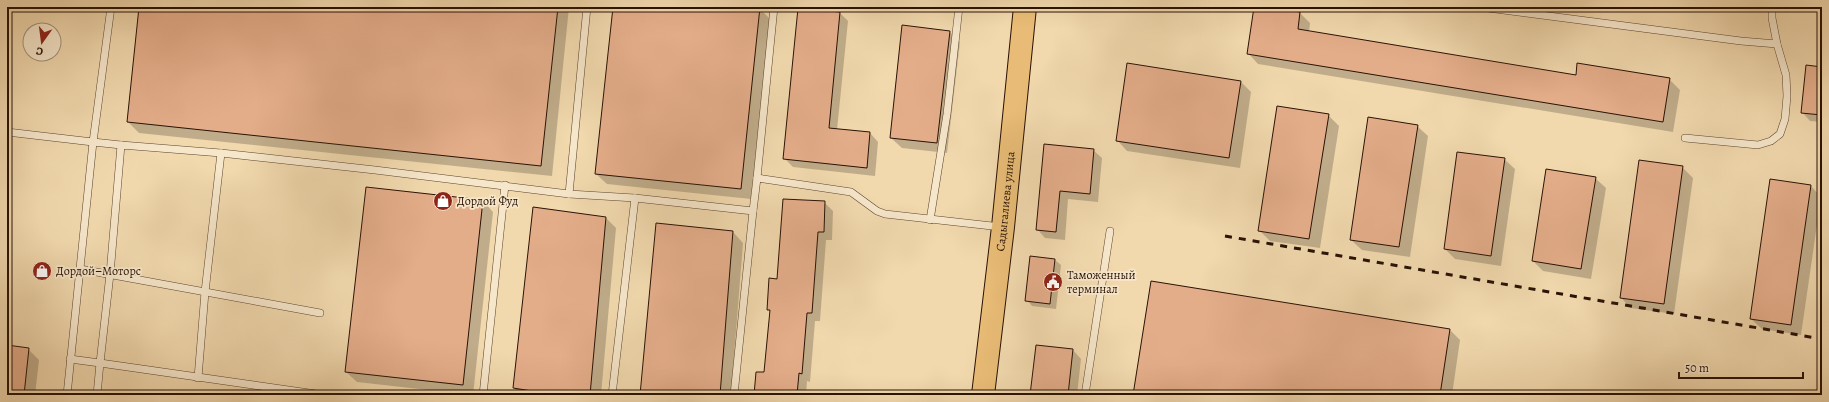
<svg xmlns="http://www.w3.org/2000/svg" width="1829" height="402" viewBox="0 0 1829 402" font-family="Alegreya,serif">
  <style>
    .shadow { fill: #0003 }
    .building { fill: #e4ad8a; stroke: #291205 }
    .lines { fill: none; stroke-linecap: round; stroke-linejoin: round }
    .service-casing { stroke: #5b442f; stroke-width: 8 }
    .primary-casing { stroke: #291205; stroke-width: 24 }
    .service { stroke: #f6e6ca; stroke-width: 7 }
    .primary { stroke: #e8bc76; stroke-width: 22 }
    .rail { stroke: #291205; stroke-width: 3; stroke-dasharray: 7 7; stroke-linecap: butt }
    .labels { text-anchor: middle; stroke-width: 3.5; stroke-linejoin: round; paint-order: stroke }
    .poi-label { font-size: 12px; fill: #291205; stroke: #f6e6ca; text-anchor: start }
    .street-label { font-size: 12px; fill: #291205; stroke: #f6e6ca }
  </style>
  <rect width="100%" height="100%" fill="#f1d8ad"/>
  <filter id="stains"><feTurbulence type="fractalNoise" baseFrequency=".005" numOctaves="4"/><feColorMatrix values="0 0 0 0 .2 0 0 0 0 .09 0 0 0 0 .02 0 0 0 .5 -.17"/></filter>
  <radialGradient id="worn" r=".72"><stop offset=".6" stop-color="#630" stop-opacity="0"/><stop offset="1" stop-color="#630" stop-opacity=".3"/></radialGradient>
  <g class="shadow">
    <polygon points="140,7 569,7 552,176 139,133 128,122"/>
    <polygon points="614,7 746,7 759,8 770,19 751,199 607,184 596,174"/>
    <polygon points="1255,7 1300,13 1310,23 1309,32 1576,76 1669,79 1680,90 1673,132 1258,64 1248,53"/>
    <polygon points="1659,7 1671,7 1671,8"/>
    <polygon points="1726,7 1766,7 1766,11"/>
    <polygon points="840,13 848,21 837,130 870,133 878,142 875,176 793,167 785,159"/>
    <polygon points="950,32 960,42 947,153 902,148 891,138"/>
    <polygon points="1128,64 1241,82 1251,92 1240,168 1127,151 1117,140"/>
    <polygon points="1822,68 1822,122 1810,121 1802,112"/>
    <polygon points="1328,115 1339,126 1320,248 1270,241 1259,230"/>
    <polygon points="1417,126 1428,136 1410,257 1362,250 1351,240"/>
    <polygon points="1045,145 1093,150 1102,158 1098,202 1068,199 1065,240 1045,238 1037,229"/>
    <polygon points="1504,159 1515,169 1501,266 1455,259 1445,249"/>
    <polygon points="1682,167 1693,178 1674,314 1631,308 1621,298"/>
    <polygon points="1595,178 1606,188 1591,279 1543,271 1533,261"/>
    <polygon points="1811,186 1821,197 1801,335 1762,329 1751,319"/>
    <polygon points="483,201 493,212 473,395 357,382 346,372"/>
    <polygon points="824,202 833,211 832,240 826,240 820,321 815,321 810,382 807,381 806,395 755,395 765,373 771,312 768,309 778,280"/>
    <polygon points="606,218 616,228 601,395 521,395 514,388"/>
    <polygon points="733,232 743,243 731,395 641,395"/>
    <polygon points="1055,260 1061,265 1056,309 1032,306 1027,300"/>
    <polygon points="1450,330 1460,340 1452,395 1134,395"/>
    <polygon points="7,346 28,349 39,360 35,395 7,395"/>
    <polygon points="1037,346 1073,350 1081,359 1077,395 1031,395"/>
  </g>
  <g class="building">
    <polygon points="139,7 558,7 541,166 127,122"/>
    <polygon points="613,7 760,7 741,189 595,174"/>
    <polygon points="1254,7 1271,7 1300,12 1298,29 1576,75 1577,63 1670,78 1663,122 1247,54"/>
    <polygon points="798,8 840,12 829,128 870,132 867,168 783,159"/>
    <polygon points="902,25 950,31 937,143 890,138"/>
    <polygon points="1127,63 1241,81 1229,158 1116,141"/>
    <polygon points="1806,65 1822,67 1822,115 1801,113"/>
    <polygon points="1277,106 1329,114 1309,239 1258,231"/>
    <polygon points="1368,117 1418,125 1399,247 1350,240"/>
    <polygon points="1044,144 1094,149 1090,194 1060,191 1056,232 1036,230"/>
    <polygon points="1457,152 1505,158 1491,256 1444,249"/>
    <polygon points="1639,160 1683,166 1664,304 1620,298"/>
    <polygon points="1546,169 1596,177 1581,269 1532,261"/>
    <polygon points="1770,179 1811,185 1791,325 1750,319"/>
    <polygon points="366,187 483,200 463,385 345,372"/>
    <polygon points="783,199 825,201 824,232 818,232 812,313 807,313 802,374 799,373 797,395 754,395 756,372 764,372 770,310 767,310 769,278 777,279"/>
    <polygon points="533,207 606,217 590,395 557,395 513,388"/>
    <polygon points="656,223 733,231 720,395 640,395"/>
    <polygon points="1030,256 1055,259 1050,304 1025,301"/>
    <polygon points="1151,281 1450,329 1440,395 1133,395"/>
    <polygon points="7,345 29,348 24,395 7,395"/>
    <polygon points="1036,345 1073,349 1068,395 1030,395"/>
  </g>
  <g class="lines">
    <g class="service-casing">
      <g id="service">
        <polyline points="1480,7 1741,41 1777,44 1772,18 1772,7"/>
        <polyline points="7,132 93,142 111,7"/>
        <polyline points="1685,138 1758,145 1771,141 1780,134 1785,119 1787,96 1786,75 1777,44"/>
        <polyline points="757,178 774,7"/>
        <polyline points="569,194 587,7"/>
        <polyline points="753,211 757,178 851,192 877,211 885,214 1001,227"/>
        <polyline points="930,220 947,114 959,7"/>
        <polyline points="80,269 320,313"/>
        <polyline points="70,359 100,363 110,274 121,145 221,153 375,170 569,194 635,198 753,211 734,395"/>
        <polyline points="198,378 205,292 221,153"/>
        <polyline points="67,395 93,142 121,145"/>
        <polyline points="97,395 100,363 323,395"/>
        <polyline points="483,395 505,185"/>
        <polyline points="612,395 635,198"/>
        <polyline points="1085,395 1110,231"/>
      </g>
    </g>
    <g class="primary-casing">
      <g id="primary">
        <path id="s1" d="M 983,395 L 1003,227 L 1025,7"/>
      </g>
    </g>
    <use href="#service" class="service"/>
    <use href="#primary" class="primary"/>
    <g class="rail">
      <polyline points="1225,236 1822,339"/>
      <polyline points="1329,392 1347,395"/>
    </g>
  </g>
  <defs>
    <g id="shop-disc" transform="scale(1)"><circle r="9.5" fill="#8f2418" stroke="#f6e6ca"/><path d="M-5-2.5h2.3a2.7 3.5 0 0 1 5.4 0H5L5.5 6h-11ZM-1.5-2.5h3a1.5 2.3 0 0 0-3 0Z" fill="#fff"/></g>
    <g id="civic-disc" transform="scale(1)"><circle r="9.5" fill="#8f2418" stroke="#f6e6ca"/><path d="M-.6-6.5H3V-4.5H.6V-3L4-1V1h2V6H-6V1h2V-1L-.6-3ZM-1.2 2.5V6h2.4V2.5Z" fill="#fff"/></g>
  </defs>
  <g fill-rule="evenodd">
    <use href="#shop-disc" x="443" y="201"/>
    <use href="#shop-disc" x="42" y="271"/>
    <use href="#civic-disc" x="1053" y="282"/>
  </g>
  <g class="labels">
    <g class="poi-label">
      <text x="457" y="205">Дордой Фуд</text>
      <text x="56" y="275">Дордой–Моторс</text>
      <text x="1067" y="279">Таможенный<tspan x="1067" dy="14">терминал</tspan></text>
    </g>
    <g class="street-label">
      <text dy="4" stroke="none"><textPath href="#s1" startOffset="195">Садыгалиева улица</textPath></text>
    </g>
  </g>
  <rect width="1829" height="402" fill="none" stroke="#f1d8ad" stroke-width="24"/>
  <rect x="8" y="8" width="1813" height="386" fill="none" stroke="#291205" stroke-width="2"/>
  <rect x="12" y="12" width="1805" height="378" fill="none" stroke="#291205"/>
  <g transform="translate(42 42) rotate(194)"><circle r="19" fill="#f6e6ca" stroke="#a4917b"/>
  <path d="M0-3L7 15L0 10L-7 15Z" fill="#8f2418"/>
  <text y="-6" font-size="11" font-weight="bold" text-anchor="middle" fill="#291205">С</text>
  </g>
  <path d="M1679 372v6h124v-6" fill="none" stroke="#291205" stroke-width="2"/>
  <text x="1685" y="372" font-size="12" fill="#291205" stroke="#f6e6ca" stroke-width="3" paint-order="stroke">50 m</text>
  <rect width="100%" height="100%" filter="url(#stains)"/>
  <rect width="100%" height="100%" fill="url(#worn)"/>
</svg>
